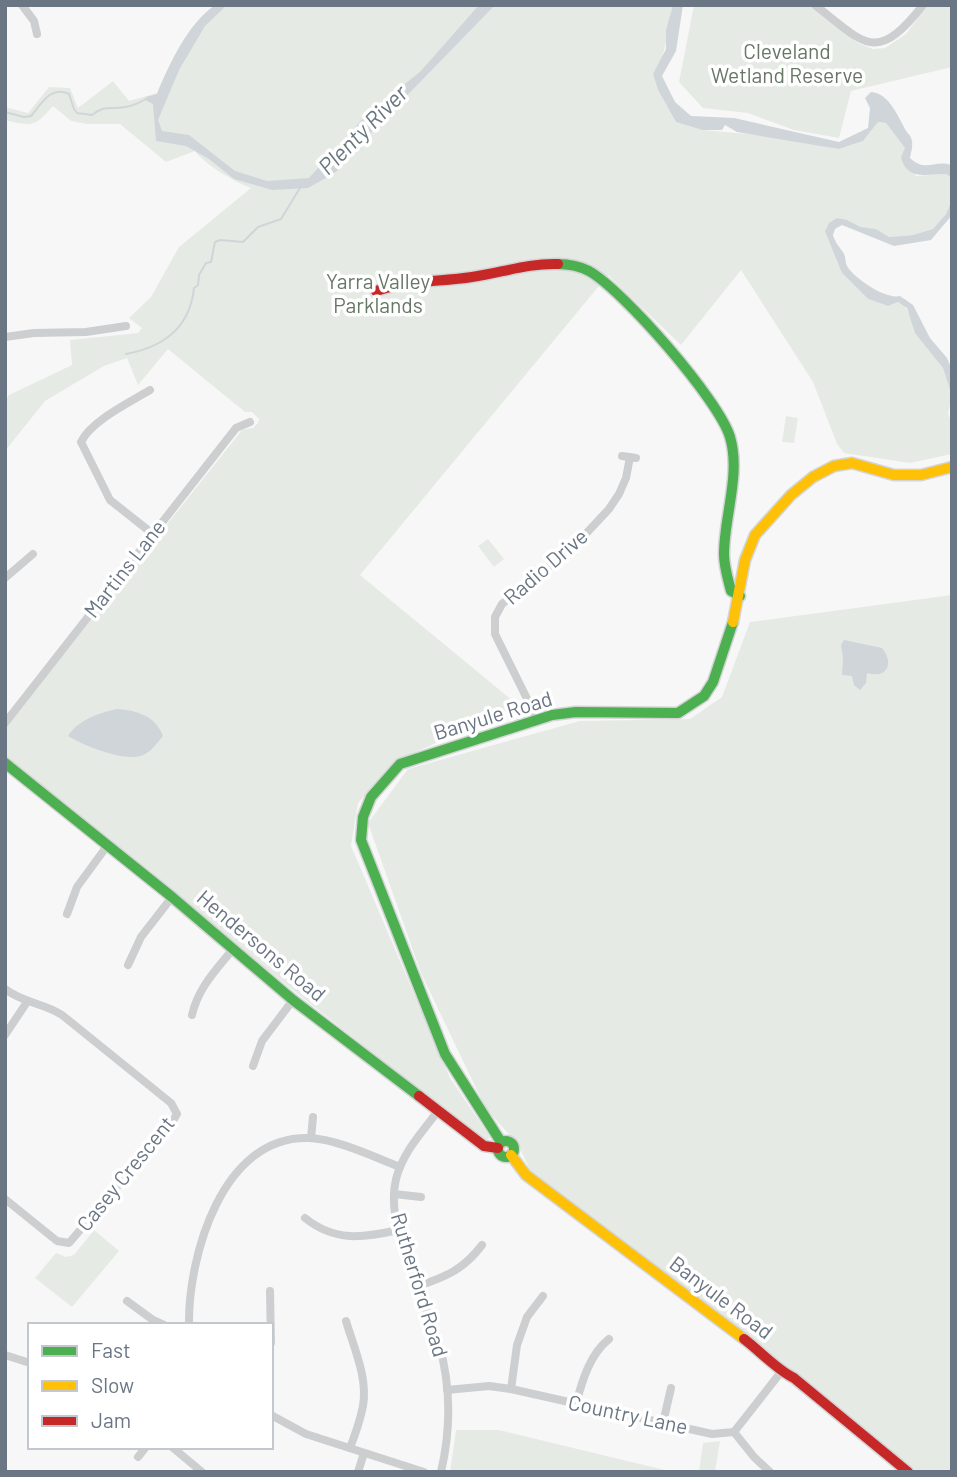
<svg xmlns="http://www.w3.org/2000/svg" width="957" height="1477" viewBox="0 0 957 1477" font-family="Barlow,sans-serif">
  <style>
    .green { fill: #e6eae5 }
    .water { fill: #cfd5d8 }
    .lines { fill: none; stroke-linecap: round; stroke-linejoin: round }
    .stream { stroke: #cfd5d8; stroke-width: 2 }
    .fast-casing { stroke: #d3d4d5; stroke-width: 13 }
    .slow-casing { stroke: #d3d4d5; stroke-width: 13 }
    .jam-casing { stroke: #d3d4d5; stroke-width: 13 }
    .street { stroke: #cdced0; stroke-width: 8 }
    .fast { stroke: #4caf50; stroke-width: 10 }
    .slow { stroke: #ffc107; stroke-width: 10 }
    .jam { stroke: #c62828; stroke-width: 10 }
    .labels { text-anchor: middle; stroke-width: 7; stroke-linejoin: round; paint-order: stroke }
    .park-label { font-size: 21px; fill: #667764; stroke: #fff }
    .street-label { font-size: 21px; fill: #6a7684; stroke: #fff }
    .water-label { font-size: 23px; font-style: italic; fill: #66767f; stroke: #fff }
  </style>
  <rect width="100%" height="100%" fill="#f7f7f7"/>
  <g class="green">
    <path d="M 215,5 L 673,5 C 667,30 668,53 653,74 L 658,90 L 676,122 L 702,130 L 771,136 L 839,149 L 863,141 L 878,122 L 886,123 L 905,148 L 916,176 L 946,174 L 952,178 L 952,200 L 946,214 L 933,229 L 913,235 L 889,237 L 876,229 L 861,227 L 847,220 L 829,223 L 842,273 L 868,299 L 888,306 L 898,302 L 904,305 L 925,344 L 943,368 L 952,396 L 948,413 L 952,426 L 952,454 L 910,463 L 844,453 L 837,444 L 813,382 L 741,270 L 681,345 L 608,275 L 360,575 L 519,706 L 400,759 L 358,803 L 351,846 L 450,1078 L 490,1137 L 487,1140 L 482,1139 L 255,960 L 5,758 L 5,728 L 242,430 L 253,428 L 258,423 L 259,419 L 252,412 L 245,412 L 168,349 L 138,385 L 127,358 L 104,366 L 45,401 L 5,451 L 5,401 L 9,395 L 72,365 L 70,340 L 138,333 L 142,328 L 129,318 L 151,297 L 179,247 L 251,188 C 235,182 205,165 195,151 L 166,162 L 120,124 L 87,124 L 71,121 L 53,106 C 35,127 32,127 5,120 L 5,107 L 28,113 L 49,87 L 70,88 L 78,108 L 113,81 L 129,101 L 157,93 C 170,62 188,25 215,5 Z"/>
    <polygon points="694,5 810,5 858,43 873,49 885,48 906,34 927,5 952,5 952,67 851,91 839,138 794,130 748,113 703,108 679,82"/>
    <polygon points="786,416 798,418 794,443 782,442"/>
    <polygon points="488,539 504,559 494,567 478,546"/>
    <polygon points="952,595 952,1472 918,1472 530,1170 518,1144 486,1109 421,973 368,823 408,769 580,721 690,719 722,697 750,622"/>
    <polygon points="94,1230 119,1251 72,1307 35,1278 56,1253 66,1257 74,1255"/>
    <polygon points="456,1430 499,1430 673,1472 450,1472"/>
    <polygon points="720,1441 715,1472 699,1472 703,1443"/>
  </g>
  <g class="water">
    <path d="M 215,5 L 227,5 L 205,26 L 179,70 L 158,120 L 162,131 L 189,135 L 235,171 L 267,181 L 309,178 L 368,113 L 420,72 L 479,5 L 495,5 L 355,149 L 336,172 L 308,188 L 272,190 L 234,179 L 209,159 L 186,146 L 156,141 L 153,104 L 147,101 L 146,97 L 157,94 C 170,63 187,25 215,5 Z"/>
    <path d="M 673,5 L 683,5 L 676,51 L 662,76 L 675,102 L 691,116 L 734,118 L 839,142 L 868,128 L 870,108 L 865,98 L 871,92 C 888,93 897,114 904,127 C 906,133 911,134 912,141 C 913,147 911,152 910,158 C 926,173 934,159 951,165 L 952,178 L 946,174 C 926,174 907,181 901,157 L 905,148 L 886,123 L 878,122 L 863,141 L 839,149 L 737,132 L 725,125 L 722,130 L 702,130 L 676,122 L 658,90 L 653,74 L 666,49 L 666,30 Z"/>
    <path d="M 952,200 L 952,215 L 931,240 L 894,246 L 842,225 L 835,229 L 833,235 C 835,243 840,247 844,254 C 846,258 845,262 847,266 C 854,278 886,300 900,296 L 913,305 L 930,338 L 947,358 L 952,370 L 952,396 L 943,368 L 915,333 L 907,308 L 898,302 L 888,306 L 868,299 L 842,273 L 825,231 L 829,223 L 837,218 L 847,220 L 861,227 L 876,229 L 889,237 L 913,235 L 933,229 L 946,214 Z"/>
    <path d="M 844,640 L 882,648 C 894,663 888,679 867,673 L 866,683 L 860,690 L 854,685 L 852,676 L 842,675 L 843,658 L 841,645 Z"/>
    <path d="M 117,709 C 136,710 156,716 163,736 C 157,743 151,752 143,755 C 125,763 83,745 68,736 C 78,720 99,713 117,709 Z"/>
  </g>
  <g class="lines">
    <g class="stream">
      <path d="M 5,112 L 24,117 L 31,116 C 41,104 51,85 69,94 L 74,109 L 77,113 L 92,115 C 106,104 110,110 125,107 C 134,106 141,102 148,98"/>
      <path d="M 126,354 C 164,347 190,327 194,288 L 198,285 L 199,275 L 206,263 L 211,262 L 215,242 L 220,240 L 243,242 L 258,227 L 281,219 L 300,188"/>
    </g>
    <g class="fast-casing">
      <g id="fast">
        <path d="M 558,264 C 568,264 579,266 589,271 C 623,290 719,400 730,437 C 741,474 724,517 724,554 C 724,567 728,579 731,591 L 740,596"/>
        <polyline points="5,763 172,897 293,1000 419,1096"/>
        <circle cx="506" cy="1149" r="8"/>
        <polyline points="501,1142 445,1054 361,840 363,817 371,797 400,764 552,715 576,712 678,713 704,696 713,682 733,622"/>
      </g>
    </g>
    <g class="slow-casing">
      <g id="slow">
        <polyline points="733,622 745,560 755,535 791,495 813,477 834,466 852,463 894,475 921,475 952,467"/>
        <polyline points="511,1155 526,1175 744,1339"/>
      </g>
    </g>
    <g class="jam-casing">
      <g id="jam">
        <path d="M 376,291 C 407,280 440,282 472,277 C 501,273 528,263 558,264"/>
        <polyline points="419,1096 484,1146 498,1148"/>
        <path d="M 744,1339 C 760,1351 777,1370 794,1378 L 908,1472"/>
      </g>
    </g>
    <g class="street">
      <polyline points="22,5 34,21 37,34"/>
      <path d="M 815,5 C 865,44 876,65 923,5"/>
      <polyline points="5,337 34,333 86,332 126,326"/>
      <path d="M 150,390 C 130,402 91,421 81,442 L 110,500 L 153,534"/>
      <polyline points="622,456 636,458"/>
      <polyline points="5,578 33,554"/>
      <polyline points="537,719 495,634 495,617 502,604 538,576 580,540 609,509 619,494 626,478 630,457"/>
      <polyline points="5,723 236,428 250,422"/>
      <polyline points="67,914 77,887 107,846"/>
      <polyline points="128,965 141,937 172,897"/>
      <path d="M 5,989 C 23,1003 44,1003 62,1015 L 171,1103 L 177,1114 L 171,1124 L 69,1243 L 57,1241 L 5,1199"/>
      <path d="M 192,1015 C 198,988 216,970 233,949"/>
      <polyline points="5,1035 27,1002"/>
      <polyline points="253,1066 262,1041 293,1000"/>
      <path d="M 438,1111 C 422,1132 403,1152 396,1179 C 384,1229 425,1295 439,1344 C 451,1386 451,1429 441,1472"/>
      <polyline points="311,1138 313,1117"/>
      <polyline points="394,1194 421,1197"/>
      <path d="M 305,1218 C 335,1242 363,1238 398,1230"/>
      <path d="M 418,1286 C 446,1277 464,1269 482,1245"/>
      <polyline points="270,1291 271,1343"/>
      <polyline points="127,1301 153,1320 164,1325"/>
      <path d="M 346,1321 C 354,1348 368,1378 363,1406 C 360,1421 355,1435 350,1448"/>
      <path d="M 189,1325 C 188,1257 222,1135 309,1138 C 337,1139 374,1157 400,1167"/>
      <polyline points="5,1355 30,1363"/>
      <polyline points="511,1389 517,1345 527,1317 543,1296"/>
      <polyline points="447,1390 489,1386 511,1389 712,1434 734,1432 781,1372"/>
      <path d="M 576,1404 C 582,1381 590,1354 609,1339"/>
      <polyline points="271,1415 306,1434 424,1472"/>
      <polyline points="663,1423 671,1388"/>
      <polyline points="734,1432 754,1457 770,1472"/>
      <polyline points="172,1447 202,1472"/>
      <polyline points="138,1457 146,1447"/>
      <polyline points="358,1472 364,1453"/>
    </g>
    <use href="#fast" class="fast"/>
    <use href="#slow" class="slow"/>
    <use href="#jam" class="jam"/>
  </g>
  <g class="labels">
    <g class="park-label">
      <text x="787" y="59">Cleveland<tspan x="787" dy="24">Wetland Reserve</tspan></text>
      <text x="378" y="289">Yarra Valley<tspan x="378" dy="24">Parklands</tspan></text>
    </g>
    <g class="street-label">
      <text transform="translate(546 567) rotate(-41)" y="7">Radio Drive</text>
      <text transform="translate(125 569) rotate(-52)" y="7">Martins Lane</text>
      <text transform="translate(493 716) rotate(-17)" y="7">Banyule Road</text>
      <text transform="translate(261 946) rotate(40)" y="7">Hendersons Road</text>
      <text transform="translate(126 1174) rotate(-51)" y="7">Casey Crescent</text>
      <text transform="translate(419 1285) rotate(73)" y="7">Rutherford Road</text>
      <text transform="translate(721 1298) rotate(37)" y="7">Banyule Road</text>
      <text transform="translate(628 1415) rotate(12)" y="7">Country Lane</text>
    </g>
    <g class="water-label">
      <text transform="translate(363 130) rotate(-45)" y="8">Plenty River</text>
    </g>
  </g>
  <rect width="957" height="1477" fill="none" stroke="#6a7684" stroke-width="14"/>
  <rect x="28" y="1323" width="245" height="126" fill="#ffffff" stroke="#c3c8ce" stroke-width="2"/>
  <rect x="42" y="1346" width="35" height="10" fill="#4caf50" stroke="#c3c8ce" stroke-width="2"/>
  <text x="91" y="1358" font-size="21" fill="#6a7684">Fast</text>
  <rect x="42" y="1381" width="35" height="10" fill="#ffc107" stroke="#c3c8ce" stroke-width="2"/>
  <text x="91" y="1393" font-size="21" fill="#6a7684">Slow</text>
  <rect x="42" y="1416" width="35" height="10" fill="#c62828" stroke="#c3c8ce" stroke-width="2"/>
  <text x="91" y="1428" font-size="21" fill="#6a7684">Jam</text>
</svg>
